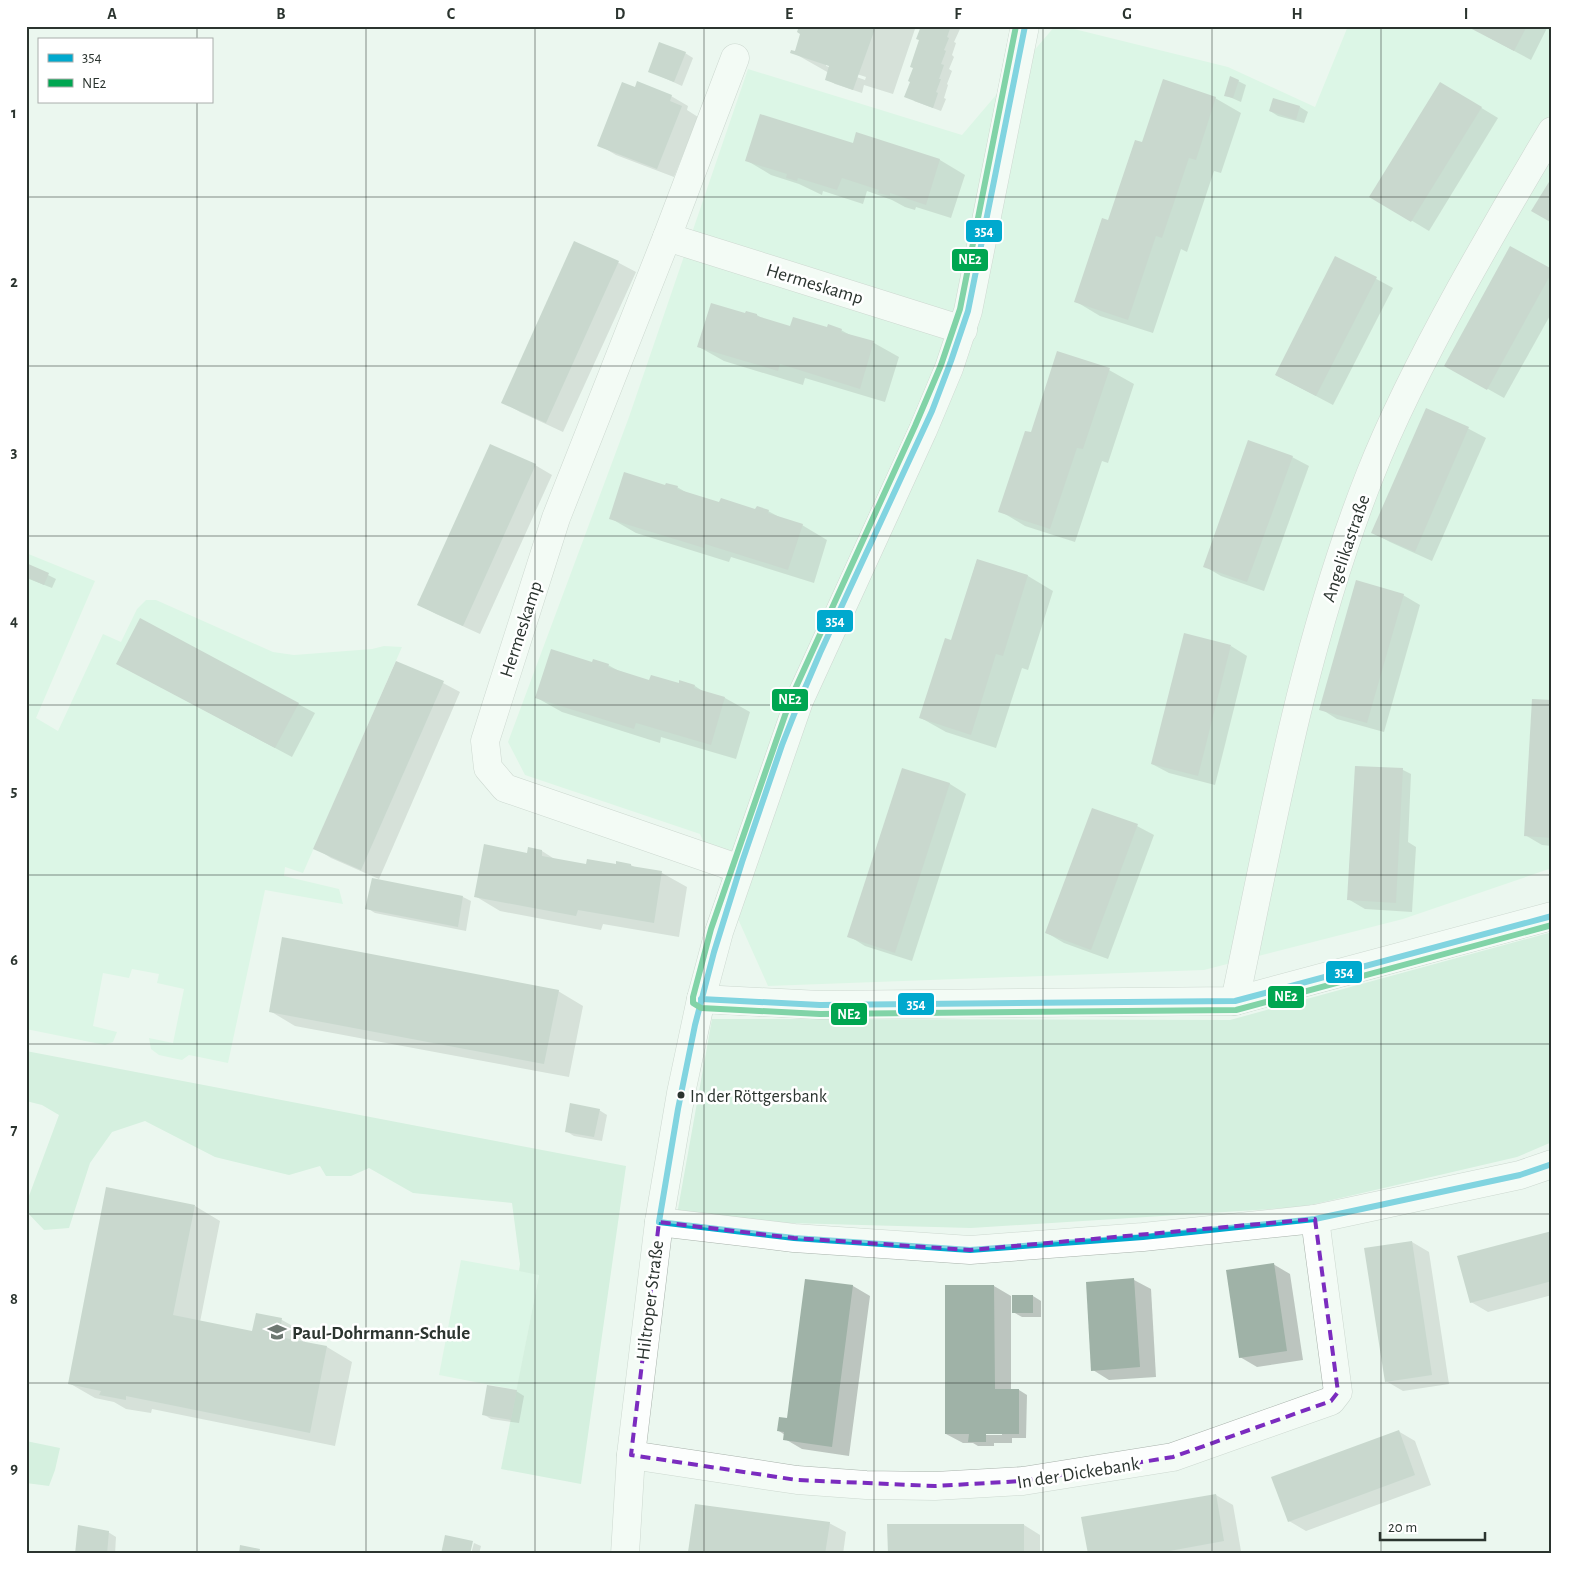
<svg xmlns="http://www.w3.org/2000/svg" width="1578" height="1580" viewBox="0 0 1578 1580" font-family="'Alegreya Sans',sans-serif">
  <style>
    .green { fill: #cbf3db }
    .forest { fill: #bae6cc }
    .shadow { fill: #0003; fill-rule: evenodd }
    .building { fill: #9fb2a7 }
    .lines { fill: none; stroke-linecap: round; stroke-linejoin: round }
    .minor-casing { stroke: #a8b2ab; stroke-width: 29 }
    .minor { stroke: #fcfefd; stroke-width: 28 }
    .bus-1-casing { stroke: #fff; stroke-width: 10 }
    .bus-2-casing { stroke: #fff; stroke-width: 10 }
    .bus-1 { stroke: #00a9ce; stroke-width: 6 }
    .bus-2 { stroke: #00a651; stroke-width: 6 }
    .marked { fill: none; stroke: #7b2cbf; stroke-width: 4; stroke-dasharray: 10 6; stroke-linejoin: round }
    .grid { fill: none; stroke: #2b342f; stroke-width: 1; stroke-opacity: 0.55 }
    .bus-dot { fill: #2b342f; stroke: #fff; stroke-width: 2 }
    .labels { text-anchor: middle; stroke-width: 5; stroke-linejoin: round; paint-order: stroke }
    .bus-label { font-size: 18px; fill: #2b342f; stroke: #fff; text-anchor: start }
    .street-label { font-size: 19px; fill: #2b342f; stroke: #fff }
    .poi-label { font-size: 19px; font-weight: bold; fill: #2b342f; stroke: #fff; text-anchor: start }
    .line-badge { stroke: #fff; stroke-width: 2 }
    .badge-label { font-size: 14px; text-anchor: middle; font-weight: bold; fill: #fff }
    .neatline { fill: none; stroke: #2b342f; stroke-width: 2 }
    .grid-label { font-size: 16px; text-anchor: middle; font-weight: bold; fill: #2b342f }
  </style>
  <rect width="100%" height="100%" fill="#ebf7ef"/>
  <g class="green">
    <polygon points="1055,26 1062,26 1228,67 1315,107 1348,26 1552,26 1552,868 1403,919 1204,970 768,986 700,834 525,775 508,742 629,417 748,69 962,135"/>
    <polygon points="26,553 95,581 36,718 58,731 103,634 121,642 137,609 146,600 156,600 273,652 294,655 372,649 384,646 402,647 303,873 285,867 284,876 339,889 343,904 265,890 228,1063 189,1055 182,1060 159,1055 151,1049 149,1038 173,1043 184,989 157,983 159,974 132,969 129,978 103,973 93,1026 117,1032 113,1042 105,1045 26,1029"/>
    <polygon points="461,1260 539,1274 517,1390 439,1375"/>
  </g>
  <g class="forest">
    <polygon points="1552,932 1552,1142 1517,1157 1302,1207 971,1228 676,1220 712,1019 1230,1020"/>
    <polygon points="26,1051 626,1166 581,1484 501,1469 539,1275 519,1271 520,1264 512,1203 413,1193 369,1168 351,1176 326,1176 320,1166 289,1175 215,1157 145,1121 112,1132 90,1163 69,1228 44,1230 26,1211 26,1204 59,1115 42,1105 26,1101"/>
    <polygon points="26,1441 60,1448 55,1470 49,1486 26,1483"/>
  </g>
  <g class="shadow">
    <path d="M 800,26 L 916,26 L 893,94 L 864,85 L 862,93 L 835,84 L 827,79 L 829,73 L 792,52 L 795,52 L 802,34 ZM 826,64 L 866,77 L 865,80 L 826,66 Z"/>
    <polygon points="921,26 958,26 958,28 960,29 954,42 956,43 952,55 954,57 949,69 952,71 947,84 948,85 944,98 946,99 941,111 914,101 911,82 920,40"/>
    <polygon points="1472,26 1548,26 1531,60 1488,37"/>
    <polygon points="685,53 693,58 682,86 649,71"/>
    <polygon points="1238,81 1246,85 1241,102 1225,95"/>
    <polygon points="636,89 671,96 688,106 687,110 698,117 674,177 616,155 599,145"/>
    <polygon points="1457,93 1498,118 1429,231 1371,196"/>
    <polygon points="1215,98 1241,113 1221,173 1214,171 1187,252 1181,249 1153,333 1100,316 1075,301 1143,143"/>
    <polygon points="1274,99 1300,107 1308,112 1304,123 1278,116 1270,111"/>
    <polygon points="857,134 940,160 965,175 951,218 916,207 915,210 905,207 892,200 867,191 863,204 823,191 822,195 799,184 771,175 746,160 854,145"/>
    <polygon points="575,243 619,263 636,272 563,432 520,412 503,402"/>
    <polygon points="1336,257 1393,288 1333,405 1276,375"/>
    <polygon points="1552,270 1552,312 1504,398 1463,375"/>
    <polygon points="746,315 757,315 766,321 791,328 841,330 852,336 874,343 899,357 885,402 805,378 803,385 724,361 699,347"/>
    <polygon points="1109,370 1134,384 1108,463 1102,461 1075,542 1025,526 1000,511 1031,434"/>
    <polygon points="1426,410 1469,429 1486,438 1432,561 1390,542 1373,533"/>
    <polygon points="1292,457 1309,466 1264,591 1221,576 1204,566"/>
    <polygon points="535,465 552,475 480,634 436,614 419,605"/>
    <polygon points="666,487 677,487 689,494 720,503 756,511 768,511 783,519 802,525 827,540 814,583 731,557 729,562 636,533 610,518"/>
    <polygon points="977,560 1028,576 1053,591 1028,670 1022,668 996,748 946,732 921,718 952,641"/>
    <polygon points="26,564 56,579 52,588 29,579 26,585"/>
    <polygon points="1403,595 1420,605 1384,732 1337,719 1321,709"/>
    <polygon points="141,620 315,713 292,757 135,673"/>
    <polygon points="1231,646 1247,656 1215,785 1169,773 1152,764"/>
    <polygon points="396,662 443,683 460,692 379,879 331,858 315,848"/>
    <polygon points="608,665 619,671 650,682 695,686 704,692 725,698 750,712 736,759 661,737 660,743 562,712 537,698"/>
    <polygon points="1552,702 1552,846 1542,845 1525,835"/>
    <polygon points="1356,767 1403,770 1411,774 1408,842 1416,847 1412,912 1365,909 1348,899"/>
    <polygon points="903,770 950,784 966,794 912,961 865,946 849,936"/>
    <polygon points="1137,826 1154,835 1108,959 1064,943 1047,933"/>
    <polygon points="542,851 556,860 587,865 631,865 636,868 662,873 687,887 679,937 603,924 601,930 500,911 475,896 528,855"/>
    <polygon points="463,897 471,901 466,931 375,913 367,908"/>
    <polygon points="558,991 583,1006 569,1077 295,1026 270,1011"/>
    <polygon points="599,1110 607,1115 602,1141 574,1136 566,1131"/>
    <polygon points="195,1206 220,1221 200,1322 253,1333 257,1315 282,1320 307,1334 305,1343 327,1347 352,1362 335,1446 152,1409 151,1413 126,1409 114,1402 95,1398 69,1383"/>
    <polygon points="1552,1232 1552,1295 1488,1312 1471,1302"/>
    <polygon points="1412,1242 1429,1252 1449,1384 1403,1391 1386,1381 1366,1249"/>
    <polygon points="1273,1264 1290,1274 1303,1360 1257,1367 1240,1357"/>
    <polygon points="1134,1280 1151,1289 1156,1377 1109,1380 1093,1370"/>
    <polygon points="806,1281 853,1286 870,1296 849,1456 802,1449 785,1439 785,1435 779,1431 788,1419"/>
    <path d="M 994,1286 L 1011,1296 L 1011,1390 L 1019,1390 L 1027,1395 L 1026,1438 L 1012,1438 L 1012,1443 L 994,1443 L 994,1446 L 978,1446 L 973,1443 L 963,1443 L 946,1434 ZM 984,1433 L 1002,1433 L 1002,1435 L 986,1435 Z"/>
    <polygon points="1033,1296 1041,1301 1041,1317 1022,1317 1013,1312"/>
    <polygon points="516,1391 524,1396 519,1423 491,1419 483,1414"/>
    <polygon points="1398,1431 1415,1441 1431,1485 1306,1531 1289,1521"/>
    <polygon points="1216,1495 1233,1505 1241,1551 1223,1554 1089,1554"/>
    <polygon points="829,1523 846,1532 843,1554 694,1554 690,1551"/>
    <polygon points="1024,1525 1040,1535 1040,1554 889,1554"/>
    <polygon points="108,1532 116,1537 115,1554 76,1554"/>
    <polygon points="474,1543 481,1546 479,1554 471,1554"/>
  </g>
  <g class="building">
    <polygon points="799,26 876,26 853,90 825,80 829,66 790,53 791,50 795,51 800,34 797,32"/>
    <polygon points="921,26 951,26 947,37 949,38 944,50 946,51 941,64 944,65 939,79 941,79 936,92 938,93 933,108 904,97 910,82 908,81 913,68 910,67 919,40 916,39"/>
    <polygon points="1471,26 1527,26 1514,51 1470,28"/>
    <polygon points="659,42 686,52 674,82 648,72"/>
    <polygon points="1230,76 1239,80 1233,98 1224,96"/>
    <polygon points="1163,79 1216,97 1196,160 1189,158 1162,238 1156,236 1128,320 1074,302 1102,218 1108,220 1135,140 1142,142"/>
    <polygon points="637,81 672,95 670,101 682,106 657,169 597,146 622,82 635,87"/>
    <polygon points="1440,82 1482,107 1411,222 1369,197"/>
    <polygon points="1273,98 1300,106 1296,120 1269,111"/>
    <polygon points="760,114 853,143 856,132 940,159 926,205 890,193 890,196 878,193 879,190 842,178 837,190 798,178 797,181 786,178 787,174 745,161"/>
    <polygon points="1552,177 1552,223 1531,211"/>
    <polygon points="574,241 619,261 546,423 501,403"/>
    <polygon points="1510,246 1552,269 1552,272 1487,390 1444,366"/>
    <polygon points="1335,256 1377,277 1316,396 1275,375"/>
    <polygon points="711,303 745,313 746,311 757,314 757,316 790,326 793,317 827,327 828,324 842,329 841,332 874,341 860,389 780,364 778,371 697,347"/>
    <polygon points="1057,351 1110,368 1083,449 1077,448 1050,529 998,512 1025,431 1031,432"/>
    <polygon points="1426,408 1469,427 1415,552 1371,533"/>
    <polygon points="1248,440 1293,456 1247,582 1203,567"/>
    <polygon points="490,444 536,464 463,626 417,605"/>
    <polygon points="624,472 665,485 666,483 678,486 677,489 719,502 721,498 755,509 757,506 769,510 768,513 803,524 788,570 705,544 704,548 609,519"/>
    <polygon points="977,559 1028,575 1003,656 996,654 971,735 919,718 945,638 951,640"/>
    <polygon points="26,563 49,573 44,585 26,577"/>
    <polygon points="1356,580 1404,594 1367,723 1319,710"/>
    <polygon points="140,618 299,703 275,748 116,664"/>
    <polygon points="1184,633 1231,645 1198,776 1151,764"/>
    <polygon points="551,649 592,662 593,659 609,664 608,667 649,680 651,675 679,683 679,680 695,685 694,688 725,697 711,745 636,723 634,729 535,698"/>
    <polygon points="396,661 444,681 361,870 313,849"/>
    <polygon points="1532,699 1552,700 1552,838 1524,836"/>
    <polygon points="1355,766 1403,768 1396,903 1347,900"/>
    <polygon points="902,768 950,783 895,953 847,937"/>
    <polygon points="1092,808 1138,824 1091,950 1045,933"/>
    <polygon points="484,844 527,853 528,847 542,850 542,856 586,864 587,859 616,864 616,861 631,864 631,866 662,871 654,923 578,910 576,916 474,897"/>
    <polygon points="372,878 463,896 458,927 365,909"/>
    <polygon points="282,937 559,990 544,1064 269,1012"/>
    <polygon points="570,1103 600,1109 594,1137 565,1132"/>
    <polygon points="106,1187 195,1205 173,1315 252,1331 256,1313 282,1318 279,1337 327,1346 310,1433 126,1396 126,1400 99,1395 101,1391 68,1384"/>
    <polygon points="1552,1231 1552,1281 1470,1303 1457,1256"/>
    <polygon points="1412,1241 1432,1375 1385,1382 1364,1248"/>
    <polygon points="1274,1263 1287,1351 1239,1358 1226,1270"/>
    <polygon points="1134,1278 1140,1367 1091,1371 1086,1282"/>
    <polygon points="805,1279 853,1285 832,1447 783,1440 784,1432 777,1431 779,1417 787,1418"/>
    <polygon points="945,1285 994,1285 995,1389 1019,1389 1019,1434 986,1434 986,1442 968,1442 969,1434 945,1434"/>
    <rect x="1012" y="1295" width="21" height="18"/>
    <polygon points="487,1385 517,1390 511,1420 482,1415"/>
    <polygon points="1399,1430 1415,1475 1288,1522 1271,1477"/>
    <polygon points="1216,1494 1224,1541 1153,1554 1088,1554 1081,1517"/>
    <polygon points="695,1504 830,1522 825,1554 704,1554 688,1552"/>
    <polygon points="887,1524 1024,1524 1024,1554 888,1554"/>
    <polygon points="78,1525 109,1531 107,1554 75,1554"/>
    <polygon points="445,1535 473,1541 470,1554 441,1554"/>
    <polygon points="240,1545 260,1549 259,1554 239,1554"/>
  </g>
  <g class="lines">
    <g class="minor-casing">
      <g id="minor">
        <polyline points="735,58 667,237 556,518 485,741 488,768 505,788 740,869"/>
        <polyline points="667,237 963,330"/>
        <polyline points="701,999 820,1005 1235,1001 1552,916"/>
        <path d="M 1235,1001 C 1272,824 1303,645 1370,475 C 1395,411 1427,350 1460,290 C 1490,236 1520,184 1552,131"/>
        <polyline points="659,1222 794,1238 970,1250 1143,1237 1315,1219 1520,1175 1552,1164"/>
        <polyline points="631,1455 797,1480 866,1485 935,1486 1023,1481 1173,1457 1331,1401 1338,1392 1315,1219"/>
        <polyline points="625,1554 631,1455 659,1222 681,1093 701,999 719,932 799,701 923,430 949,368 968,311 1025,26"/>
      </g>
    </g>
    <use href="#minor" class="minor"/>
    <g class="bus-1-casing">
      <g id="bus-1">
        <polyline points="701,999 820,1005 1235,1001 1552,916"/>
        <polyline points="659,1222 678,1109 695,1025 714,952 742,862 782,745 799,702 820,653 932,411 951,361 968,311 1025,26"/>
        <polyline points="659,1222 794,1238 970,1250 1143,1237 1315,1219 1520,1175 1552,1164"/>
      </g>
    </g>
    <g class="bus-2-casing">
      <polyline id="bus-2" points="1016,26 960,309 941,365 915,426 791,698 711,929 693,997 693,1003 701,1008 820,1014 1236,1010 1552,925"/>
    </g>
    <use href="#bus-1" class="bus-1"/>
    <use href="#bus-2" class="bus-2"/>
  </g>
  <path d="M0 0H1578V1580H0ZM 1315,1219 L 1338,1392 L 1331,1401 L 1173,1457 L 1023,1481 L 935,1486 L 797,1480 L 631,1455 L 659,1222 L 794,1238 L 970,1250 Z" fill="#ebf7ef" fill-opacity=".55" fill-rule="evenodd"/>
  <path class="marked" d="M 1315,1219 L 1338,1392 L 1331,1401 L 1173,1457 L 1023,1481 L 935,1486 L 797,1480 L 631,1455 L 659,1222 L 794,1238 L 970,1250 Z"/>
  <path class="grid" d="M 197,26 L 197,39M 366,26 L 366,1554M 535,26 L 535,1554M 704,26 L 704,1554M 874,26 L 874,1554M 1043,26 L 1043,1554M 1212,26 L 1212,1554M 1381,26 L 1381,1554M 197,101 L 197,1554M 26,197 L 1552,197M 26,366 L 1552,366M 26,536 L 1552,536M 26,705 L 1552,705M 26,875 L 1552,875M 26,1044 L 1552,1044M 26,1214 L 1552,1214M 26,1383 L 1552,1383"/>
  <defs>
    <g id="school-bare" transform="scale(1.5)"><path d="M0-5L7-2L0 1L-7-2ZM-4 1L0 2.5L4 1V4Q0 6-4 4Z" fill="#6e7872" stroke="#fff" stroke-width="2.5" paint-order="stroke"/></g>
  </defs>
  <g fill-rule="evenodd">
    <use href="#school-bare" x="277" y="1332"/>
  </g>
  <circle class="bus-dot" cx="681" cy="1095" r="4.5"/>
  <g class="labels">
    <g class="bus-label">
      <text x="690" y="1102">In der Röttgersbank</text>
    </g>
    <g class="street-label">
      <text transform="translate(815 283) rotate(17)" y="7">Hermeskamp</text>
      <text transform="translate(1345 548) rotate(-71)" y="7">Angelikastraße</text>
      <text transform="translate(520 629) rotate(-72)" y="7">Hermeskamp</text>
      <text transform="translate(649 1300) rotate(-83)" y="7">Hiltroper Straße</text>
      <text transform="translate(1078 1472) rotate(-9)" y="7">In der Dickebank</text>
    </g>
    <g class="poi-label">
      <text x="292" y="1339">Paul-Dohrmann-Schule</text>
    </g>
  </g>
  <g class="line-badge">
    <rect x="965" y="219" width="38" height="24" rx="5" fill="#00a9ce"/>
    <rect x="951" y="248" width="38" height="24" rx="5" fill="#00a651"/>
    <rect x="816" y="609" width="38" height="24" rx="5" fill="#00a9ce"/>
    <rect x="771" y="688" width="38" height="24" rx="5" fill="#00a651"/>
    <rect x="1325" y="960" width="38" height="24" rx="5" fill="#00a9ce"/>
    <rect x="1267" y="985" width="38" height="24" rx="5" fill="#00a651"/>
    <rect x="897" y="992" width="38" height="24" rx="5" fill="#00a9ce"/>
    <rect x="830" y="1002" width="38" height="24" rx="5" fill="#00a651"/>
  </g>
  <g class="badge-label">
    <text x="984" y="236">354</text>
    <text x="970" y="264">NE2</text>
    <text x="835" y="626">354</text>
    <text x="790" y="704">NE2</text>
    <text x="1344" y="977">354</text>
    <text x="1286" y="1001">NE2</text>
    <text x="916" y="1009">354</text>
    <text x="849" y="1019">NE2</text>
  </g>
  <rect width="1578" height="1580" fill="none" stroke="#ffffff" stroke-width="55"/>
  <rect x="38" y="38" width="175" height="65" fill="#ffffff" stroke="#aaaeac"/>
  <rect x="48" y="54" width="25" height="8" fill="#00a9ce" stroke="#aaaeac"/>
  <text x="82" y="62" font-size="15" fill="#2b342f">354</text>
  <rect x="48" y="79" width="25" height="8" fill="#00a651" stroke="#aaaeac"/>
  <text x="82" y="88" font-size="15" fill="#2b342f">NE2</text>
  <path d="M1380 1532v8h105v-8" fill="none" stroke="#2b342f" stroke-width="2.5"/>
  <text x="1388" y="1532" font-size="15" fill="#2b342f" stroke="#ffffff" stroke-width="4" paint-order="stroke">20 m</text>
  <rect x="28" y="28" width="1522" height="1524" class="neatline"/>
  <g class="grid-label">
    <text x="112" y="19">A</text>
    <text x="281" y="19">B</text>
    <text x="451" y="19">C</text>
    <text x="620" y="19">D</text>
    <text x="789" y="19">E</text>
    <text x="958" y="19">F</text>
    <text x="1127" y="19">G</text>
    <text x="1297" y="19">H</text>
    <text x="1466" y="19">I</text>
    <text x="14" y="118">1</text>
    <text x="14" y="287">2</text>
    <text x="14" y="457">3</text>
    <text x="14" y="626">4</text>
    <text x="14" y="796">5</text>
    <text x="14" y="965">6</text>
    <text x="14" y="1135">7</text>
    <text x="14" y="1304">8</text>
    <text x="14" y="1473">9</text>
  </g>
</svg>
